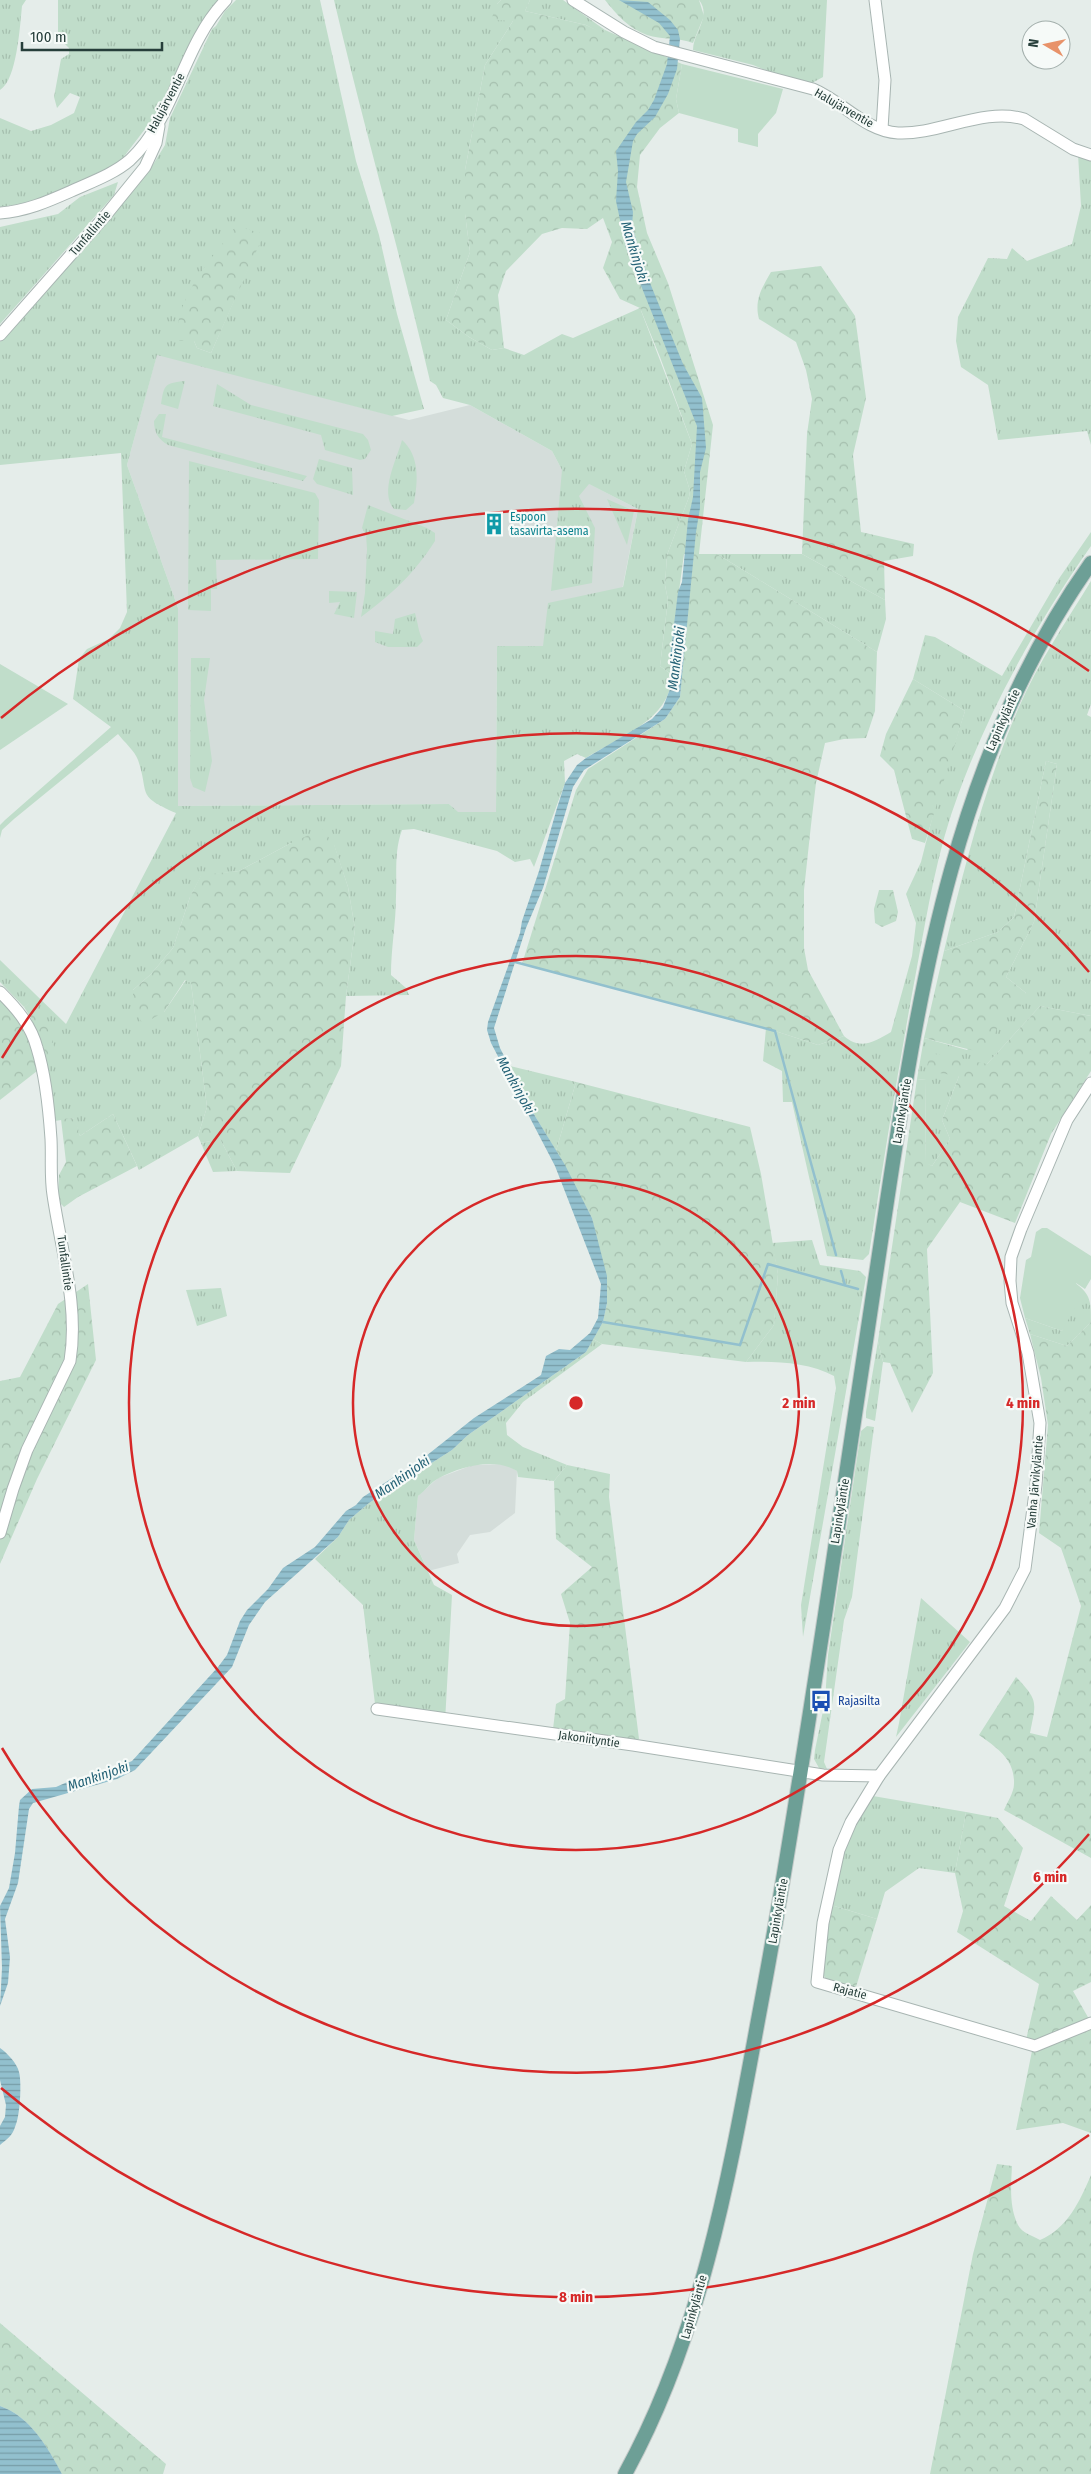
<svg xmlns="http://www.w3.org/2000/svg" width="1091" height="2474" viewBox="0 0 1091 2474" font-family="'Fira Sans Condensed',sans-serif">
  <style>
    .built { fill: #d4ddda }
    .grass { fill: url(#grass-tufts); fill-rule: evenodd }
    .forest { fill: url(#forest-crowns) }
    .garden { fill: #c0ddca }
    .water { fill: url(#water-rules) }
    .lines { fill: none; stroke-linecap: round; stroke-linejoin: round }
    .stream { stroke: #92c0ce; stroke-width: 2.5 }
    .minor-casing { stroke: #a8b5b2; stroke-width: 13 }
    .major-casing { stroke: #c2c9c8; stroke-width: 16 }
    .minor { stroke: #fff; stroke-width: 11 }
    .major { stroke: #6d9f96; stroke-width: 14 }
    .ring { fill: none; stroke: #d62828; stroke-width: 2.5 }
    .labels { text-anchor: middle; stroke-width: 4.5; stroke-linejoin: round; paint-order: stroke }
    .street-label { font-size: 12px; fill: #263e3a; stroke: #f6faf8 }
    .culture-label { font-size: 12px; fill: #0d838f; stroke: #f6faf8; text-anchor: start }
    .transit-label { font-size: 12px; fill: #164399; stroke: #f6faf8; text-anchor: start }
    .water-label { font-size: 14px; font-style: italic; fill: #246276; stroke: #f6faf8 }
    .centre { fill: #d62828; stroke: #f6faf8; stroke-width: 2.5 }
    .ring-label { font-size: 15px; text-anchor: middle; font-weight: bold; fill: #d62828; stroke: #f6faf8; stroke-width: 4.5; stroke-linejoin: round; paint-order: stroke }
  </style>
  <defs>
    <pattern id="grass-tufts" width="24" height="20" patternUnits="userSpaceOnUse" patternTransform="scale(1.25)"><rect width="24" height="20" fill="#c0ddca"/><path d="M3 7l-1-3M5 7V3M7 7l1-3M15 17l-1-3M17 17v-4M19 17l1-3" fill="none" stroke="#a5bfae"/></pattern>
    <pattern id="forest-crowns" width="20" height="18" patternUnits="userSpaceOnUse" patternTransform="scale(1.25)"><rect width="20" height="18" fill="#c0ddca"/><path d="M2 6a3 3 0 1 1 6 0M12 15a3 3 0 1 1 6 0" fill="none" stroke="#a5bfae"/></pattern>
    <pattern id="water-rules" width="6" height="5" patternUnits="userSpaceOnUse" patternTransform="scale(1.25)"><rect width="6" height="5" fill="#92c0ce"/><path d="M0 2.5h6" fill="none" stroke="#779da8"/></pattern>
  </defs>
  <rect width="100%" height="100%" fill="#e5edea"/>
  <g class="built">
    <polygon points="157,354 409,420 470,405 552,451 562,470 638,509 611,646 497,646 496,812 457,812 449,804 178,806 178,608 127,465"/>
    <polygon points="506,1464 517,1471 515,1513 490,1532 470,1535 457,1554 459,1563 428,1571 414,1540 418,1496 438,1478 473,1465"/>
  </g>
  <g class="grass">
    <path d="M 0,0 L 26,0 L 22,6 C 20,25 17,80 0,90 Z"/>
    <polygon points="58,0 218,0 197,30 155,116 119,163 50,195 20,204 0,207 0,118 31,131 51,125 74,113 80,97 70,93 57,108 54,97 61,59 69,54 69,48 58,37"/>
    <path d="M 236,0 L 320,0 L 356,161 L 379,235 L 397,314 L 424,409 L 392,416 L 157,355 L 127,465 L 178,608 L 178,806 L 449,804 L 458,812 L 496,812 L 497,646 L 543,646 L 548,603 L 623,587 L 638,509 L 589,484 L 579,496 L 595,528 L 592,583 L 551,591 L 562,470 L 552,451 L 470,405 L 443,398 L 436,385 L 430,381 C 400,253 364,128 334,0 L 501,0 L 497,4 L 513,21 L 485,65 L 465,170 L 465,214 L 470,252 L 446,320 L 469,337 L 492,350 L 504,348 L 524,355 L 562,334 L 573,338 L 640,308 L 692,444 L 684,471 L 690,491 L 689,497 L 667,555 L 665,585 L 668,600 L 660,666 L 672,675 C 671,720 619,737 586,758 L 577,754 L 564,761 L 565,783 L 534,867 L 530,859 L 515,862 L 497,851 L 414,829 L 402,830 C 394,851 397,874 396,896 C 396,923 391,948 391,975 L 406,988 L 409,995 L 346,996 L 355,929 L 348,887 L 334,845 L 291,843 L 239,871 L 201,876 L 190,897 L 173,948 L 151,974 L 133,990 L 164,1012 L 186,980 L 191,983 L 207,1107 L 198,1136 L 139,1170 L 113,1114 L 80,1136 L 74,1118 L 55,1121 L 33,1001 L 24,1007 L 0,982 L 0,960 L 66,1024 L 176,813 C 135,795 150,795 138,760 C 135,751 124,742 118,734 L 14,819 L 2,830 L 0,838 L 0,825 L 5,820 L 111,727 L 73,699 L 79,659 L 87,649 L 109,639 L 120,628 L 127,612 L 121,453 L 0,465 L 0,342 L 148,173 L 165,145 L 170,118 L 212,29 L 216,26 L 225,11 ZM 263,234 L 211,353 L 197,348 L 194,341 L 178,341 Z"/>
    <polygon points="530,0 563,0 605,30 603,34 586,25 525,11"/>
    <path d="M 699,0 L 827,0 L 823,77 L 812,83 L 773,73 L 753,65 L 693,50 C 693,33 712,16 699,0 Z"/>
    <polygon points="1078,154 1091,158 1091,445 1087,431 998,440 988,385 961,367 956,341 958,317 988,258 1007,259 1012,248 1027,261 1072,244 1081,206"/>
    <polygon points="118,182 114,195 0,324 0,227 58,214 80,197"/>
    <path d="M 185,381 L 178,409 L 161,404 C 164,384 165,383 185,381 Z"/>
    <polygon points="217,384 251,405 363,434 368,440 371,450 365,459 360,460 325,450 321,435 213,406"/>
    <path d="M 159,414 L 166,414 L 162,437 L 307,476 L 303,481 L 168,445 C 158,439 154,432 154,421 Z"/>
    <path d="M 402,440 C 420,456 418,481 414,503 L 406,510 L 394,509 C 379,492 397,459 402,440 Z"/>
    <polygon points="319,459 352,468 353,495 317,484 313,479"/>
    <polygon points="189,461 315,493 319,500 318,559 216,560 217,589 211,589 211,611 188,610"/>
    <polygon points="607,499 634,511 627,545"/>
    <path d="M 368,505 L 427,528 L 435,533 L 435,541 C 414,574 392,594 361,617 L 365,593 L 367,549 L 366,535 L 362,528 Z"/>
    <path d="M 1091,532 L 1091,546 C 1037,623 990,707 958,795 C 937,851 928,909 917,967 C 899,1063 884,1158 869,1254 L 863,1260 L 827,1256 L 792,1102 L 783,1102 L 782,1071 L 763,1061 L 766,1028 L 818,1045 L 844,1036 C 861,1051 875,1041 891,1032 L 912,956 L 916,923 L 906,894 L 921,862 L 937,799 L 965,711 L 913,679 L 925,635 L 935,637 L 1002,676 L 1058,580 Z"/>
    <polygon points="717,554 802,554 885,600 886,619 877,652"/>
    <path d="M 1091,581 L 1091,704 L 1087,715 L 1091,717 L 1091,1016 L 1040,1006 L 987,1064 L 959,1076 L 942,1120 L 950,1139 L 932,1166 L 925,1163 L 926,1080 L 917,1079 L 924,1038 L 967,1050 L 1003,1012 L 1026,993 L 1006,977 L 1034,922 L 1057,764 L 1046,761 L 1014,917 L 998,932 L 944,951 C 964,868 985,785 1019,707 C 1038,663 1066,622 1091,581 Z"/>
    <polygon points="329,591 357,592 354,618 334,614 340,602 329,603"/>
    <path d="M 415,613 C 418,623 418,631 423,641 L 417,647 L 388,647 L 375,642 L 375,631 L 393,634 L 395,619 Z"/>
    <polygon points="191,658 210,658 204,700 212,761 205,792 193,787 190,778"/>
    <polygon points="510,1066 576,1082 556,1151 535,1116"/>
    <polygon points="220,1139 237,1171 213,1172 201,1143"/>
    <path d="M 812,1240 L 820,1265 L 860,1271 L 866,1277 L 803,1637 L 801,1605 L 836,1388 L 834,1376 C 809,1362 774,1361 746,1362 L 774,1325 L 778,1274 L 772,1243 Z"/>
    <path d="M 1075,1283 C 1091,1294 1091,1302 1091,1322 L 1067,1346 L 1030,1334 L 1025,1318 L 1062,1331 Z"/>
    <polygon points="221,1288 227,1316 197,1326 186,1290"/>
    <path d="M 593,1339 L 602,1344 L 523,1402 L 506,1423 L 507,1435 L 523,1447 L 567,1465 L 554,1481 L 518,1477 L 517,1471 C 495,1457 461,1466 439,1478 C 431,1482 425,1491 418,1496 L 414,1540 L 434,1585 L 452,1595 L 445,1722 L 376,1712 L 363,1605 L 315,1559 L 338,1537 L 349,1520 L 369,1503 L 452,1450 L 468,1435 L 586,1352 Z"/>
    <polygon points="878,1341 883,1362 875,1421 866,1418 866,1412"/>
    <polygon points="867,1426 874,1427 852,1597 844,1620 824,1762 827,1769 819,1768 814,1759 815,1750 825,1701 828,1655 861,1431"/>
    <polygon points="921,1598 970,1642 896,1737 899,1723"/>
    <polygon points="873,1796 966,1812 955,1873 919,1868 885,1892 877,1919 831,1905 843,1849 855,1823"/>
  </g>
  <g class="forest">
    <polygon points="501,0 530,0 525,11 586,25 603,33 605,30 682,64 676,99 679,113 660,128 640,155 637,187 647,233 668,283 713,425 699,554 717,554 877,652 875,711 866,738 844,739 825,743 816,783 811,825 804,890 804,948 808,970 844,1036 818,1045 766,1028 522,964 576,790 588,769 665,719 680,697 693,554 684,554 670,657 672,675 660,666 668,600 665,585 667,555 689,497 690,491 684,471 692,444 660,357 640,308 620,299 603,268 612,242 603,218 587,229 562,228 542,234 506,271 498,295 504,348 492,350 469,337 446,320 470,252 465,214 465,170 485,65 513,21 491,20 497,4"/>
    <path d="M 605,0 L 699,0 L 704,16 L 693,43 C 678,37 662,40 647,35 C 628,28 617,15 605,0 Z"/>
    <path d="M 236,226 L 264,234 L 211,353 L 197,348 L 194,341 L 177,341 C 175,296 211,260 236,226 Z"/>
    <path d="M 821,266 L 855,316 L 866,398 L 853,455 L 861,532 L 914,544 L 913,556 L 884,561 L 885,600 L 802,554 L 807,434 L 812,399 L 806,370 L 796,342 L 759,319 C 754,300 762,288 771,272 Z"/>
    <polygon points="913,679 965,711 925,843 912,839 894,770 880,756 886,734"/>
    <polygon points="1046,761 1057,764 1034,922 1006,977 1026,993 1017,1015 1003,1013 987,1054 924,1038 944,951 998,932 1014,917"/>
    <polygon points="322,829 334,844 348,887 355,929 346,996 341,1066 290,1173 237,1171 220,1139 201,1143 198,1136 207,1107 191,983 185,980 164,1012 143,1024 133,1008 133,990 151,974 173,948 190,897 201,875 239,871 291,843"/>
    <polygon points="879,890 893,890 898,912 896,921 882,927 875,923 874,909"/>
    <polygon points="0,998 20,1016 33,1050 37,1071 0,1100"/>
    <polygon points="33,1000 48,1024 55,1050 46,1063 31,1018 24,1007"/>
    <polygon points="1040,1006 1091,1016 1091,1071 1051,1134 1015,1223 960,1202 927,1249 933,1373 912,1413 890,1363 883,1362 878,1341 917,1079 926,1080 925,1162 932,1166 950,1139 942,1120 959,1076 926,1071 930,1053 987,1064"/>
    <polygon points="576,1082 750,1127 761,1174 778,1274 774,1325 746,1362 602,1344 593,1339 603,1322 607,1303 592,1218 556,1151"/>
    <polygon points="113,1114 137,1166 78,1197 64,1207 58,1201 59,1175 66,1162 61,1119 75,1118 80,1136"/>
    <polygon points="88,1284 96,1360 37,1479 0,1564 0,1381 20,1377 58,1304"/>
    <path d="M 1091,1322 L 1091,1858 L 1004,1810 C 1007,1803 1014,1792 1014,1784 C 1015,1759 997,1748 979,1735 L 1016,1677 C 1039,1701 1036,1702 1030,1733 L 1047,1737 L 1081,1606 L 1061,1548 L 1039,1533 L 1048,1425 L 1041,1378 L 1030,1334 L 1067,1346 Z"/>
    <polygon points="567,1465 610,1474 609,1497 639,1739 634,1741 553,1729 556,1704 565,1699 570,1623 561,1594 592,1567 556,1539 554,1481"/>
    <polygon points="966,1812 998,1818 1023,1848 1004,1906 1031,1921 1051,1896 1077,1920 1091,1905 1091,1982 1073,1991 1089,2019 1035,2041 1026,2040 1039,1984 957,1932 963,1911 955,1873"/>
    <polygon points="831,1905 877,1919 855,1990 829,1983 821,1972"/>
    <polygon points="1091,2027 1091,2133 1063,2123 1016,2130 1032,2051"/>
    <path d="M 997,2164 L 1012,2166 C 1011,2185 1009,2207 1018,2225 C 1022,2233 1033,2236 1040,2240 C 1067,2229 1080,2201 1091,2175 L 1091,2474 L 930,2474 L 973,2254 Z"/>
    <path d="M 0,2323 L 166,2464 L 163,2474 L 62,2474 C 48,2448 30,2416 0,2406 Z"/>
  </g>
  <g class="garden">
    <polygon points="682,64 783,89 776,113 758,134 758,147 738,142 738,129 679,113 676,99"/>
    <polygon points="0,664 68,704 0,750"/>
    <polygon points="1042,1228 1047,1228 1091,1256 1091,1279 1085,1289 1076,1283 1081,1297 1062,1331 1025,1318 1020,1298 1026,1260 1031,1257 1036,1232"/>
  </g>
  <g class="water">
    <polygon points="619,0 648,2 670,20 678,30 680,39 677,69 668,94 655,117 637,134 633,141 626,182 633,212 632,226 648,278 683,364 702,398 706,448 700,472 700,508 696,532 680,697 665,719 584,770 573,787 543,888 526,928 494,1028 500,1048 535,1116 565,1165 592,1218 607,1276 607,1303 603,1322 586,1352 468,1435 452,1450 369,1503 349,1520 338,1537 265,1602 249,1625 232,1667 135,1770 117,1779 33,1803 29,1809 18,1883 5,1919 10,1957 8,1983 0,2006 2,1968 0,1906 9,1888 15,1853 19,1806 20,1800 32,1789 56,1787 72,1780 100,1775 132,1761 218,1667 227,1655 240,1621 247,1610 268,1589 283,1568 315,1547 346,1511 356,1505 363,1497 426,1456 474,1418 541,1375 546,1356 559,1349 570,1350 590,1333 598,1318 601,1284 555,1166 491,1043 487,1030 488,1022 520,933 522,921 539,871 557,808 565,783 577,765 586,758 652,719 663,707 672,684 670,657 678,592 682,582 688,520 693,497 697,426 626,248 616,201 618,171 616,151 636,122 648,110 654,100 667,64 670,36 659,23"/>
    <path d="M 0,2048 C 7,2053 17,2063 19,2072 C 22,2083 20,2117 15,2127 C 13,2135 6,2140 0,2145 L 0,2126 L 5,2117 L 6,2105 L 0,2080 Z"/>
    <path d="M 0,2406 C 30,2416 48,2448 62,2474 L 0,2474 Z"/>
  </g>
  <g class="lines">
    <g class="stream">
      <polyline points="515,962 775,1031 836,1255"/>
      <polyline points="841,1271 845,1285"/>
      <polyline points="603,1322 740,1345 768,1264 858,1289"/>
    </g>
    <g class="minor-casing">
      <g id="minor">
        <path d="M 573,0 L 624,32 L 654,47 L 813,89 C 842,101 865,131 898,133 C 938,135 984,107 1024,119 L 1073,149 L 1091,155"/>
        <polyline points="875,0 885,80 882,129"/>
        <path d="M 0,213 C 28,211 51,200 76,189 C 94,181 115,173 130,160 C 176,117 182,45 226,0"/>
        <polyline points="0,335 106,215 145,167 156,143 159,126"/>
        <path d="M 0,992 C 17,1009 31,1025 37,1048 C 46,1077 49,1109 51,1139 C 52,1158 50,1176 53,1195 C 61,1250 79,1306 70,1361 L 27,1450 L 13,1489 L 0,1533"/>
        <polyline points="1091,1083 1067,1120 1021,1229 1011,1257 1010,1281 1012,1303 1028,1353 1040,1423 1036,1485 1025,1569 1005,1608 879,1776 851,1822 839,1850 823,1923 817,1982 1035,2046 1091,2023"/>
        <polyline points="377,1709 633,1745 823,1775 879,1776"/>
      </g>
    </g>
    <g class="major-casing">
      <path id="major" d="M 625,2474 C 707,2325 733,2153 764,1988 C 787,1864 806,1739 825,1615 C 846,1477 867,1339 887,1201 C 921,977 957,752 1091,563"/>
    </g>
    <use href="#minor" class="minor"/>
    <use href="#major" class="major"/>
  </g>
  <g class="ring">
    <circle cx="576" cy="1403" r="223"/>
    <circle cx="576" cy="1403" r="447"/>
    <path d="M1089 1834A670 670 0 0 1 2 1748M2 1058A670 670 0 0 1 1089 972"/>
    <path d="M1089 2135A894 894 0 0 1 1 2088M1 718A894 894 0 0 1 1089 671"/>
  </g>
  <defs>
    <g id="building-bare" transform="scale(1.725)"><path d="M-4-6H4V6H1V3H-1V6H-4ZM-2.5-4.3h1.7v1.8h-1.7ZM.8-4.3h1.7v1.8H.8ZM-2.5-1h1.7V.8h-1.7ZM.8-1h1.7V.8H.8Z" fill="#0f9aa8" stroke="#f6faf8" stroke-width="2.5" paint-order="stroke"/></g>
    <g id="bus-bare" transform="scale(1.725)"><path d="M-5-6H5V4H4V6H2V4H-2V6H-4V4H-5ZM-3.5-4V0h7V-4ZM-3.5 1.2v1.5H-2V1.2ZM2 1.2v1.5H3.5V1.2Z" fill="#1a4fb4" stroke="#f6faf8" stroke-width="2.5" paint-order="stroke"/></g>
  </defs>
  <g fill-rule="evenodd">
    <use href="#building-bare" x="494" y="524"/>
    <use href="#bus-bare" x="821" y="1701"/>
  </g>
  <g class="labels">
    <g class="street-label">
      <text transform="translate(166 103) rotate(-62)" y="4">Halujärventie</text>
      <text transform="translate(844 108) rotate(30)" y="4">Halujärventie</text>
      <text transform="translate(90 233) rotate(-49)" y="4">Tunfallintie</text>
      <text transform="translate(1003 720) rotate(-66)" y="4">Lapinkyläntie</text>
      <text transform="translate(902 1111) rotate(-81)" y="4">Lapinkyläntie</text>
      <text transform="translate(65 1263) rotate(82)" y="4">Tunfallintie</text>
      <text transform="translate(1035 1482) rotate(-85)" y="4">Vanha Järvikyläntie</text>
      <text transform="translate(840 1511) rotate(-81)" y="4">Lapinkyläntie</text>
      <text transform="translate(589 1739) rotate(8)" y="4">Jakoniityntie</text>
      <text transform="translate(778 1911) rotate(-80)" y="4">Lapinkyläntie</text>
      <text transform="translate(850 1991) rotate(15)" y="4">Rajatie</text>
      <text transform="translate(694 2307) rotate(-74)" y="4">Lapinkyläntie</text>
    </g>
    <g class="culture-label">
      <text x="510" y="521">Espoon<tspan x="510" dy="14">tasavirta-asema</tspan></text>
    </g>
    <g class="transit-label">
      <text x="838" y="1705">Rajasilta</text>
    </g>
    <g class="water-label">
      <text transform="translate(635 252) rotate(73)" y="5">Mankinjoki</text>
      <text transform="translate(676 658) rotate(-83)" y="5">Mankinjoki</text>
      <text transform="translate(516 1085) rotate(61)" y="5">Mankinjoki</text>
      <text transform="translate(402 1477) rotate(-35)" y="5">Mankinjoki</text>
      <text transform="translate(98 1776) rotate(-19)" y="5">Mankinjoki</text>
    </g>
  </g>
  <circle cx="576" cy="1403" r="8" class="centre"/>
  <g class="ring-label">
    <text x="799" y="1408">2 min</text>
    <text x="1023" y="1408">4 min</text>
    <text x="1050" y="1882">6 min</text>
    <text x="576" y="2302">8 min</text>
  </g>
  <g transform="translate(1046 45) rotate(279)"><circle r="24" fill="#f6faf8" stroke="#a3afac"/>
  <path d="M0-4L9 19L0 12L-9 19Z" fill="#e89269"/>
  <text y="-8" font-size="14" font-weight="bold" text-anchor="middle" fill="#263e3a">N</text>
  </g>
  <path d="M22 42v8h140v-8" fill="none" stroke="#263e3a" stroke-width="2.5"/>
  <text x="30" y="42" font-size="15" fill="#263e3a" stroke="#f6faf8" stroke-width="4" paint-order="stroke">100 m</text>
</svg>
